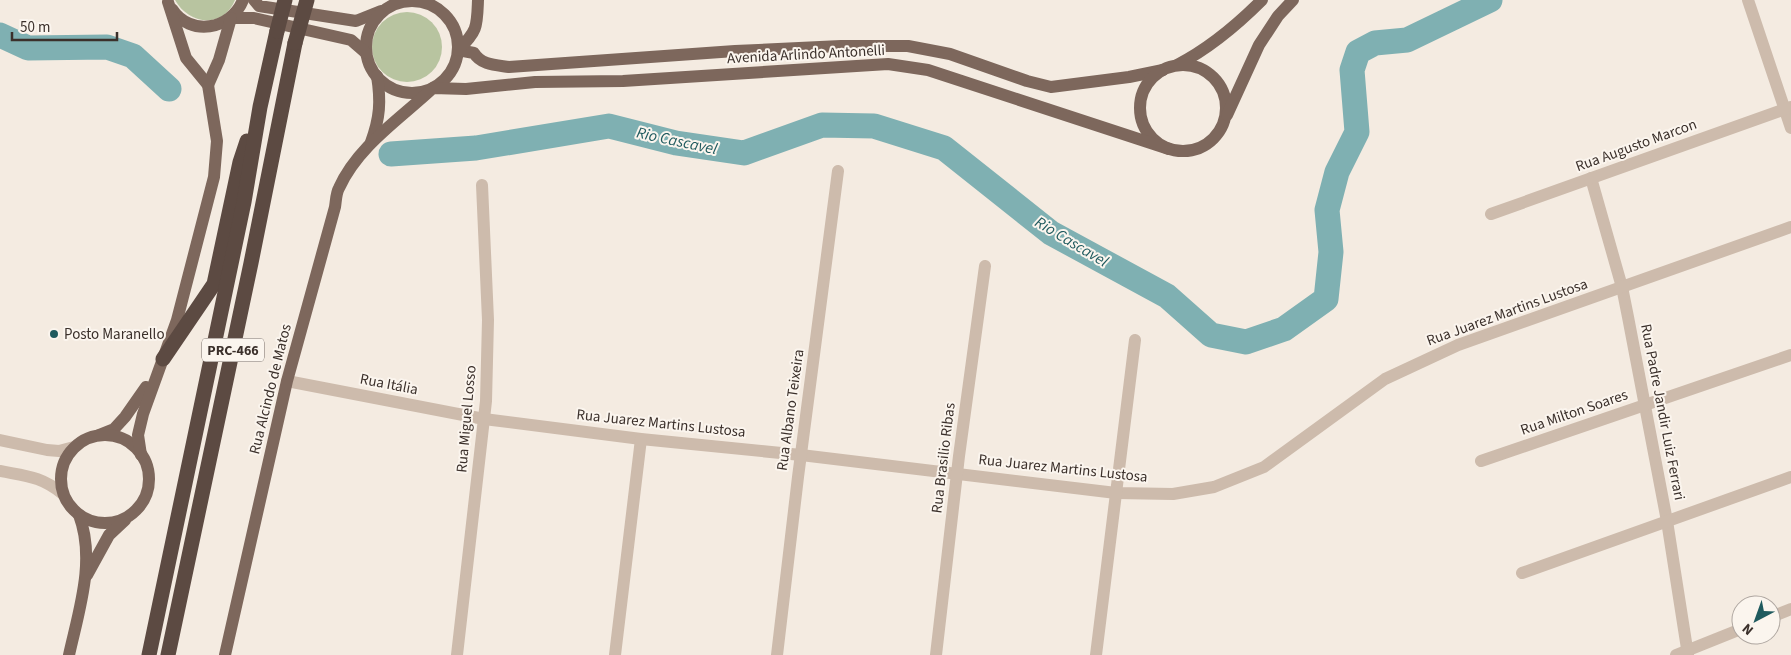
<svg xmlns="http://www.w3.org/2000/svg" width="1791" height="655" viewBox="0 0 1791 655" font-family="'Source Sans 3',sans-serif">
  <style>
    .green { fill: #b8c4a0 }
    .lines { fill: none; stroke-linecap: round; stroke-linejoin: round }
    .river { stroke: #7fb0b2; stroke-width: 25 }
    .minor { stroke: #cdbbac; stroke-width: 12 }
    .major { stroke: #7d675c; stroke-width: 12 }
    .highway { stroke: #5c4a42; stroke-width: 15 }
    .highway-bridge { stroke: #5c4a42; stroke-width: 15 }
    .poi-dot { fill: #1f5a5e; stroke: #fbf5ee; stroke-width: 2 }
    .labels { text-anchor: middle; stroke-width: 4; stroke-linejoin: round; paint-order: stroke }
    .shield { fill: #fbf5ee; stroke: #756b66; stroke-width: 1 }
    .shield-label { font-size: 14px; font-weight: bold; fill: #3b302b }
    .street-label { font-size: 15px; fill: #3b302b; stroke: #fbf5ee }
    .poi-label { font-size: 15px; fill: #3b302b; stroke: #fbf5ee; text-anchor: start }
    .water-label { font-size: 16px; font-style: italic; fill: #1f5a5e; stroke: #fbf5ee }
  </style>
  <rect width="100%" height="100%" fill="#f4ebe1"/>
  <g class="green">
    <path d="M 175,0 L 235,0 C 223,29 189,25 175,0 Z"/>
    <circle cx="407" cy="47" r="35"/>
  </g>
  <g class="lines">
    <g class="river">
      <polyline points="0,35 28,48 107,47 133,56 169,89"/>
      <polyline points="391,154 476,148 609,126 676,143 744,153 822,125 874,126 944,148 1051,233 1167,296 1211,335 1246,342 1284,329 1326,299 1331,252 1327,210 1337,172 1357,132 1352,70 1358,52 1375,43 1407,40 1490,0"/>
    </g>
    <g class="minor">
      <polyline points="1748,0 1791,128"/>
      <polyline points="1591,178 1622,287 1628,317 1667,521 1688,655"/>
      <polyline points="1491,214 1791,107"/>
      <polyline points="287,381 484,419 641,439 801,455 1116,493 1173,494 1214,487 1264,467 1385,379 1458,345 1791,227"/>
      <polyline points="0,440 47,450 59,451 74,447"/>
      <polyline points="1481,461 1791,355"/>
      <path d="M 0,471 C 26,476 41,476 63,494"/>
      <polyline points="1522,573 1791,477"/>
      <polyline points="1771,617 1791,609"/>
      <polyline points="457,655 486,401 488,320 482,185"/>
      <polyline points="615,655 641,439"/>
      <polyline points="777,655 798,477 838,171"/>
      <polyline points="936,655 959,456 985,266"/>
      <polyline points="1096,655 1135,340"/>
      <polyline points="1676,655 1741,629"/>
    </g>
    <g class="major">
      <polyline points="254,0 259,6 356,21 381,11"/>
      <circle cx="412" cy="47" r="46"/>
      <path d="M 172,9 C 190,37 231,30 243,0"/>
      <polyline points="231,18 254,18 351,40 366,53"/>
      <path d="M 458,50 L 474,53 C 481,65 496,65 509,67 L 735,51 L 841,46 L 908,46 L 950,54 L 1027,81 L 1051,87 L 1129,77 L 1163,70"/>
      <path d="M 458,50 C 478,31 477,26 478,0"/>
      <path d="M 1177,65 C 1210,48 1236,26 1262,0"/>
      <circle cx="1183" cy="108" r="43"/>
      <polyline points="208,85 219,60 231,18"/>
      <polyline points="1227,115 1259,45 1278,16 1293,0"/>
      <path d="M 371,142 C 380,118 381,101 377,76"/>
      <polyline points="99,435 114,429 125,417 146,387"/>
      <circle cx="105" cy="479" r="44"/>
      <polyline points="141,455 138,435 143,414 177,320 214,177 217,141 208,85 186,58 168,2"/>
      <polyline points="87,575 109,535 125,520"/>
      <path d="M 69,655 C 79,610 96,560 79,515"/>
      <path d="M 225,655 L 287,381 L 335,207 C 336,201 336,193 339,188 C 358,146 400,119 433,88 L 466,89 L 535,82 L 623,81 L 888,64 L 928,70 L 1169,149"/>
    </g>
    <g class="highway">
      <polyline points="163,359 214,284 240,162 247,141"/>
      <polyline points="149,655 244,202 260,107 277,31"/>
      <polyline points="168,655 251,263 295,43"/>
    </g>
    <g class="highway-bridge">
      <polyline points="277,31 285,0"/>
      <polyline points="295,43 307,0"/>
    </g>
  </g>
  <circle class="poi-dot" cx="54" cy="334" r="5"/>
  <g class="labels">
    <rect class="shield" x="202" y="338.5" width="62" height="23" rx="4"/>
    <g class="shield-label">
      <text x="233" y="355">PRC-466</text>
    </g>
    <g class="street-label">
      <text transform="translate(806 54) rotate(-3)" y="5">Avenida Arlindo Antonelli</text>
      <text transform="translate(1636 145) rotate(-20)" y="5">Rua Augusto Marcon</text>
      <text transform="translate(1507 312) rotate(-20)" y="5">Rua Juarez Martins Lustosa</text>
      <text transform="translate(389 384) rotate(11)" y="5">Rua Itália</text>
      <text transform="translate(270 389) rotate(-76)" y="5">Rua Alcindo de Matos</text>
      <text transform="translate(790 410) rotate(-82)" y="5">Rua Albano Teixeira</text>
      <text transform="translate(1574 412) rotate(-19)" y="5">Rua Milton Soares</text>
      <text transform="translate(1663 412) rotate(79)" y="5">Rua Padre Jandir Luiz Ferrari</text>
      <text transform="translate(466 419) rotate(-85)" y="5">Rua Miguel Losso</text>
      <text transform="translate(661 423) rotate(6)" y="5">Rua Juarez Martins Lustosa</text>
      <text transform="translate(943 458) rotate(-83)" y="5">Rua Brasilio Ribas</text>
      <text transform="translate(1063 468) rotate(6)" y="5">Rua Juarez Martins Lustosa</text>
    </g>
    <g class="poi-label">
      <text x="64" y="339">Posto Maranello</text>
    </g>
    <g class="water-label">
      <text transform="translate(677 140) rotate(12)" y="6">Rio Cascavel</text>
      <text transform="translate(1072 241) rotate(31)" y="6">Rio Cascavel</text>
    </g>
  </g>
  <g transform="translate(1756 620) rotate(221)"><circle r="24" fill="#fbf5ee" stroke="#aea6a0"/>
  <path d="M0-4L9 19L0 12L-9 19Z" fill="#1f5a5e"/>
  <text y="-8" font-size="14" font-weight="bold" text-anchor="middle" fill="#3b302b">N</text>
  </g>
  <path d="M12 32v8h105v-8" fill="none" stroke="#3b302b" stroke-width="2.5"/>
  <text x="20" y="32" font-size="15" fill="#3b302b" stroke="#fbf5ee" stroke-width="4" paint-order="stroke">50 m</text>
</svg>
